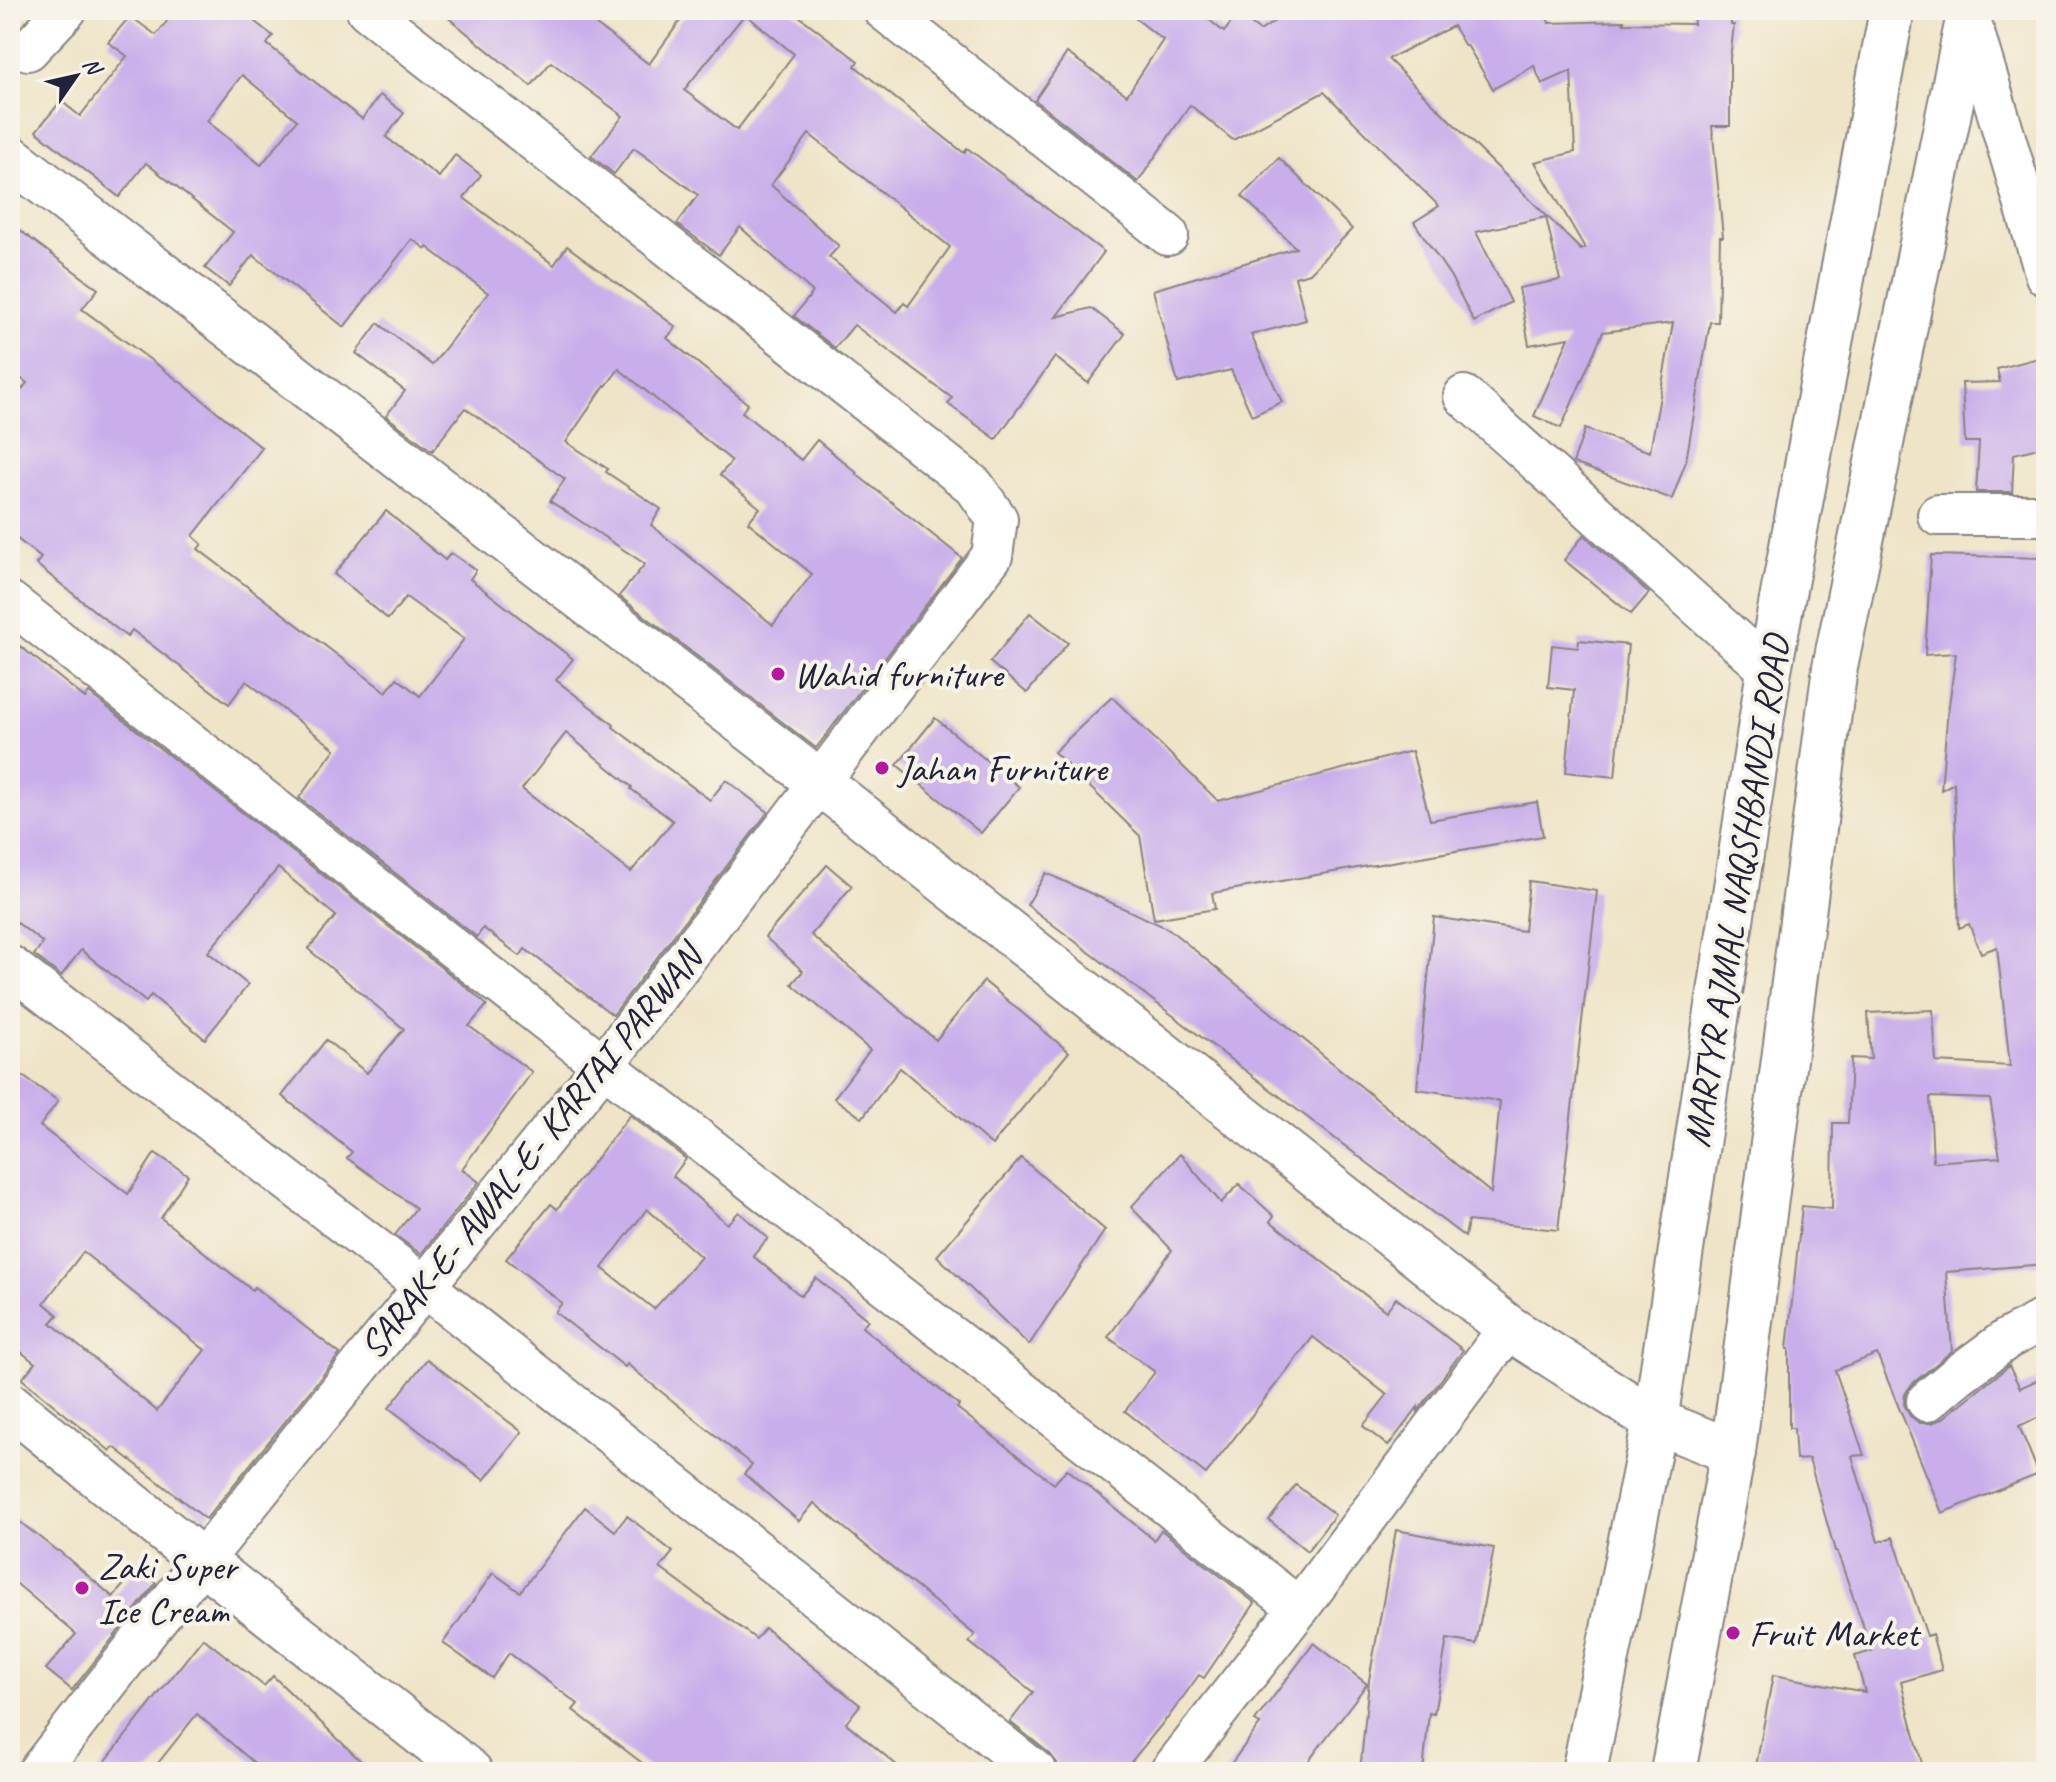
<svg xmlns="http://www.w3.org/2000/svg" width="2056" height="1782" viewBox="0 0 2056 1782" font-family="Caveat,sans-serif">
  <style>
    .building { fill: #c9aeeb; fill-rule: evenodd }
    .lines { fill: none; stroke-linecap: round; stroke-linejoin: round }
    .street-casing { stroke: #888381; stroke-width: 44 }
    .secondary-casing { stroke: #888381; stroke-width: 48 }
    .highway-casing { stroke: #888381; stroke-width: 48 }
    .street { stroke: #fff; stroke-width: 40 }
    .secondary { stroke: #fff; stroke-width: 44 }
    .highway { stroke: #fff; stroke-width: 44 }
    .poi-dot { fill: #b5179e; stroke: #f7f3e8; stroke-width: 3 }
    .labels { text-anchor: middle; stroke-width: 8; stroke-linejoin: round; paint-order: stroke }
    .poi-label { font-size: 38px; fill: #22223b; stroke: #f7f3e8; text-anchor: start }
    .street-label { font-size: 38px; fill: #22223b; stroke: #f7f3e8 }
  </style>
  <rect width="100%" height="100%" fill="#f7f3e8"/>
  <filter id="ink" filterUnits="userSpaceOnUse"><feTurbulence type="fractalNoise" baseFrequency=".0125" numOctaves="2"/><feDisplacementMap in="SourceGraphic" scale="16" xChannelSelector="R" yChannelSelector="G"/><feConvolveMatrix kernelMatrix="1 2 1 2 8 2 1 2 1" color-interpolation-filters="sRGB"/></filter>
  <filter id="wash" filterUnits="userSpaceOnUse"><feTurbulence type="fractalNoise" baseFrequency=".006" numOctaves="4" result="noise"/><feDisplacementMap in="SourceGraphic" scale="32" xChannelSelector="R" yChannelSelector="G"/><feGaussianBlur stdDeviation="1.8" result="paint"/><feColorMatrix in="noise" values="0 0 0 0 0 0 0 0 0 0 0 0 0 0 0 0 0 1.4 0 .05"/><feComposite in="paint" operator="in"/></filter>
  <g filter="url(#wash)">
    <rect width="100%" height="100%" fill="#efe4c7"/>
    <g id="blocks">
      <g class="building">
        <path d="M 176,10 L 240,10 L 273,36 L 267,44 L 362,119 L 380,95 L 404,113 L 386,137 L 439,177 L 455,155 L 481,175 L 464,198 L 554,265 L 567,246 L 676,327 L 667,338 L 748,404 L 742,412 L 801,460 L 817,440 L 857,473 L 856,474 L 962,558 L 816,748 L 619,596 L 645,564 L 550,501 L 565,479 L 465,408 L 432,451 L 386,416 L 405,391 L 356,353 L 378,323 L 432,365 L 488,293 L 427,247 L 426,249 L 412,239 L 344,327 L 253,255 L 229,286 L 205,268 L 233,232 L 146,163 L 119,197 L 36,131 L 61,101 L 80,116 L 127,56 L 108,42 L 130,16 L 156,35 ZM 242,75 L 297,120 L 261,165 L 207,121 ZM 619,369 L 732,461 L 720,475 L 760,508 L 748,522 L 812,574 L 773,625 L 651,525 L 661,509 L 606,472 L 608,469 L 566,442 L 605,385 L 606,386 Z"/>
        <path d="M 439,10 L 576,10 L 649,64 L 688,10 L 791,10 L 858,61 L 855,66 L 964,153 L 967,148 L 1104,252 L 1056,317 L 1091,308 L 1125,334 L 1088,383 L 1055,357 L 996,439 L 948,404 L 952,398 L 854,325 L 835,348 L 794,316 L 813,292 L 740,227 L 719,255 L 677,224 L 698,195 L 634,148 L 614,174 L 591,156 L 623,116 L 551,62 L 531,86 ZM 745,14 L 794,54 L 737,130 L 684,90 ZM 809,134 L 950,247 L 908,306 L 904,303 L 897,312 L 829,257 L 839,246 L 771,185 Z"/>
        <path d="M 1125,10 L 1197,10 L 1224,32 L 1238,14 L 1260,31 L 1291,10 L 1544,10 L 1549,23 L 1624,21 L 1624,23 L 1694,24 L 1693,10 L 1731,10 L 1731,25 L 1734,25 L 1730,59 L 1730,126 L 1712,126 L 1723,237 L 1720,237 L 1718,322 L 1710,322 L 1686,461 L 1672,499 L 1573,463 L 1585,429 L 1650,452 L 1673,323 L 1603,332 L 1561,428 L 1534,416 L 1569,338 L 1529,345 L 1519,288 L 1560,280 L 1546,217 L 1476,232 L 1511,302 L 1474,322 L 1451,277 L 1414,222 L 1439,206 L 1324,92 L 1233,140 L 1190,105 L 1138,182 L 1035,100 L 1067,53 L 1127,95 L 1163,40 ZM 1453,26 L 1465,46 L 1467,45 L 1493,89 L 1534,66 L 1542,84 L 1571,71 L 1575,152 L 1535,162 L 1585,248 L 1581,250 L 1388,59 Z"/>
        <polygon points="1279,158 1352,229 1310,273 1295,277 1306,320 1251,335 1282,402 1252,416 1231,370 1178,383 1153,290 1296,248 1242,196"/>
        <path d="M 10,223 L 98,289 L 82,309 L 183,384 L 262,448 L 193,536 L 202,544 L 198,549 L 386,692 L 397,678 L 420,696 L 464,639 L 406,597 L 388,619 L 334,574 L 386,511 L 445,560 L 451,553 L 476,570 L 470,579 L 573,659 L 556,680 L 614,725 L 613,727 L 710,800 L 726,780 L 768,812 L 613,1015 L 525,949 L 520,956 L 483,928 L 477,937 L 299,798 L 335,749 L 246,681 L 229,704 L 132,630 L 127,637 L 36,564 L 41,558 L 10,533 L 10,404 L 27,383 L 10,370 ZM 566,733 L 632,787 L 631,789 L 673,821 L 631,872 L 522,789 Z"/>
        <polygon points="2046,356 2046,446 2014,454 2012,492 1976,492 1979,442 1965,442 1962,383 2000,382 1997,369"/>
        <polygon points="1584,535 1649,593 1631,614 1564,560"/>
        <path d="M 1931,555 L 2046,558 L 2046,1264 L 1946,1272 L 1952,1351 L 1912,1384 L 1905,1394 L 1904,1404 L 1910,1416 L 1920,1423 L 1932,1423 L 1942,1419 L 2009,1366 L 2020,1388 L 2046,1376 L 2046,1414 L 2019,1426 L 2039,1474 L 1942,1513 L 1877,1354 L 1835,1370 L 1864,1455 L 1852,1456 L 1878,1542 L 1893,1537 L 1927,1636 L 1932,1634 L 1942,1670 L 1901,1682 L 1924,1772 L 1890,1772 L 1889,1766 L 1755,1772 L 1773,1675 L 1865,1692 L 1855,1656 L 1872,1651 L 1837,1551 L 1835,1551 L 1809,1459 L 1796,1460 L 1794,1428 L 1789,1428 L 1789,1349 L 1787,1349 L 1802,1206 L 1832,1209 L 1833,1123 L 1848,1123 L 1851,1058 L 1871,1059 L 1868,1013 L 1933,1010 L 1936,1062 L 2010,1066 L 1997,947 L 1981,953 L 1969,924 L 1959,928 L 1954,783 L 1941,790 L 1947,720 L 1956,653 L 1925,655 ZM 1930,1097 L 1990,1099 L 2000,1157 L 1933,1162 Z"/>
        <polygon points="1030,613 1068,643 1027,693 990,662"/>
        <polygon points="10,638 85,698 89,693 465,986 487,1005 469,1026 532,1072 462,1169 479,1182 421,1254 395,1235 416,1208 347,1158 352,1152 282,1096 326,1040 367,1073 404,1029 308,949 336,916 278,868 208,952 248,985 205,1039 151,995 146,1002 81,950 61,976 34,955 43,943 10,917"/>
        <polygon points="1579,640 1628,645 1615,777 1566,772 1574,690 1548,687 1552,645 1578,648"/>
        <polygon points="1112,697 1218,801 1412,751 1430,820 1537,802 1543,836 1212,893 1215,909 1154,919 1140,836 1054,752"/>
        <polygon points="935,718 1019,787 981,833 897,765"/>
        <polygon points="827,865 852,886 811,935 936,1040 984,981 1069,1052 992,1145 900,1068 862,1118 834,1098 870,1050 792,984 803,971 765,937"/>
        <polygon points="1046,873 1169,929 1491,1193 1500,1101 1417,1089 1434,917 1524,931 1529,881 1597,891 1558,1230 1468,1221 1465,1237 1027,905"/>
        <path d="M 10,1067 L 58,1101 L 40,1126 L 128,1194 L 155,1153 L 188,1175 L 161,1218 L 252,1290 L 254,1287 L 340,1354 L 206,1519 L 114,1447 L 110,1451 L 22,1379 L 35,1363 L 10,1343 ZM 83,1252 L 205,1350 L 157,1411 L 51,1323 L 58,1315 L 44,1303 Z"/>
        <path d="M 630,1115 L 686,1159 L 673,1176 L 727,1224 L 739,1212 L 768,1238 L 753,1256 L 801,1296 L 816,1278 L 868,1320 L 862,1327 L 959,1405 L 957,1408 L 1054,1484 L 1067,1469 L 1154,1540 L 1161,1530 L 1255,1603 L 1204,1678 L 1199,1675 L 1167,1719 L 1166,1719 L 1123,1772 L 1062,1772 L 1058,1769 L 1057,1763 L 1050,1754 L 1010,1722 L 1033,1692 L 969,1642 L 975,1635 L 814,1503 L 799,1521 L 744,1474 L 752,1465 L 627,1364 L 625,1367 L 555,1312 L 562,1303 L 506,1259 L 551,1204 L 557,1209 ZM 647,1209 L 701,1257 L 654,1309 L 602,1268 Z"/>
        <polygon points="1180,1154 1221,1203 1239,1184 1274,1216 1270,1221 1386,1311 1396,1298 1463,1350 1418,1411 1418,1407 1388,1446 1363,1426 1387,1395 1313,1337 1206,1474 1125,1411 1155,1372 1108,1337 1172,1250 1131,1207"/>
        <polygon points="1021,1158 1105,1230 1029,1345 937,1256"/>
        <polygon points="427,1359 522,1432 484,1480 389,1408"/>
        <polygon points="1296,1485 1335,1515 1307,1551 1269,1520"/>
        <polygon points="585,1507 615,1531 627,1516 673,1552 660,1568 756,1639 765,1628 860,1705 846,1723 905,1772 654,1772 573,1710 578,1704 509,1653 492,1678 443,1643 493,1573 520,1592"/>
        <polygon points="10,1514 57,1551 58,1550 113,1597 138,1568 156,1583 72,1690 46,1669 76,1634 10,1578"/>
        <polygon points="1396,1530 1494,1548 1476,1644 1447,1639 1434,1714 1429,1713 1423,1772 1360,1772 1369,1680"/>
        <polygon points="203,1638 264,1686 273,1676 372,1772 265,1772 197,1714 151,1772 97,1772"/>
        <polygon points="1314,1643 1367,1684 1300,1772 1225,1772 1260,1724 1255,1721"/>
      </g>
    </g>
  </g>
  <g filter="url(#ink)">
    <use href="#blocks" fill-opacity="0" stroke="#888381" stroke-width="2"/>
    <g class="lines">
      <g class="street-casing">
        <g id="street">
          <polyline points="884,10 1168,235"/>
          <polyline points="1969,16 2046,276"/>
          <polyline points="28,50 66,10"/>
          <polyline points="1464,396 1769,670"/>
          <polyline points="1938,515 2046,515"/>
          <polyline points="10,602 1299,1608"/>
          <polyline points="10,966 424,1286 1036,1772"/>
          <polyline points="1927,1401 1958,1375 2007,1339 2046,1318"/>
          <polyline points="38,1772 202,1561 604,1065 992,556 997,519 974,486 367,10"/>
          <polyline points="1170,1772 1299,1608 1509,1328"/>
        </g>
      </g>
      <g class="secondary-casing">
        <g id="secondary">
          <polyline points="10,157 819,782 1509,1328 1655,1421 1733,1452"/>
          <polyline points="10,1405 202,1561 470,1772"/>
        </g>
      </g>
      <g class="highway-casing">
        <g id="highway">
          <polyline points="1584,1772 1655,1421 1769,670 1892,10"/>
          <polyline points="1673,1772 1733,1452 1835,667 1970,10"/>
        </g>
      </g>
      <use href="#street" class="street"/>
      <use href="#secondary" class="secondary"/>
      <use href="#highway" class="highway"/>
    </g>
  </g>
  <g class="poi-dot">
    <circle cx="778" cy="674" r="8"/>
    <circle cx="882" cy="768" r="8"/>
    <circle cx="82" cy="1588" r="8"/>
    <circle cx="1733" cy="1633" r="8"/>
  </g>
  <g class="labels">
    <g class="poi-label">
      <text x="794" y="687">Wahid furniture</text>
      <text x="898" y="781">Jahan Furniture</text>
      <text x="98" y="1579">Zaki Super<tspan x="98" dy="44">Ice Cream</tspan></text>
      <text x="1749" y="1646">Fruit Market</text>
    </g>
    <g class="street-label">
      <text transform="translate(1736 891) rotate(-81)" y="13">MARTYR AJMAL NAQSHBANDI ROAD</text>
      <text transform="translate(530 1152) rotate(-51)" y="13">SARAK-E- AWAL-E- KARTAI PARWAN</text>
    </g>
  </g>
  <rect width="2056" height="1782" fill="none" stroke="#f7f3e8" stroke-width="40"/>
  <g transform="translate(76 76) rotate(56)" stroke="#f7f3e8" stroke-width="6" paint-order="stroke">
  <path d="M0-6L14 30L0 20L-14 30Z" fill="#22223b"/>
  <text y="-12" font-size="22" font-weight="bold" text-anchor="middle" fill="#22223b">N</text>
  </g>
</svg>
